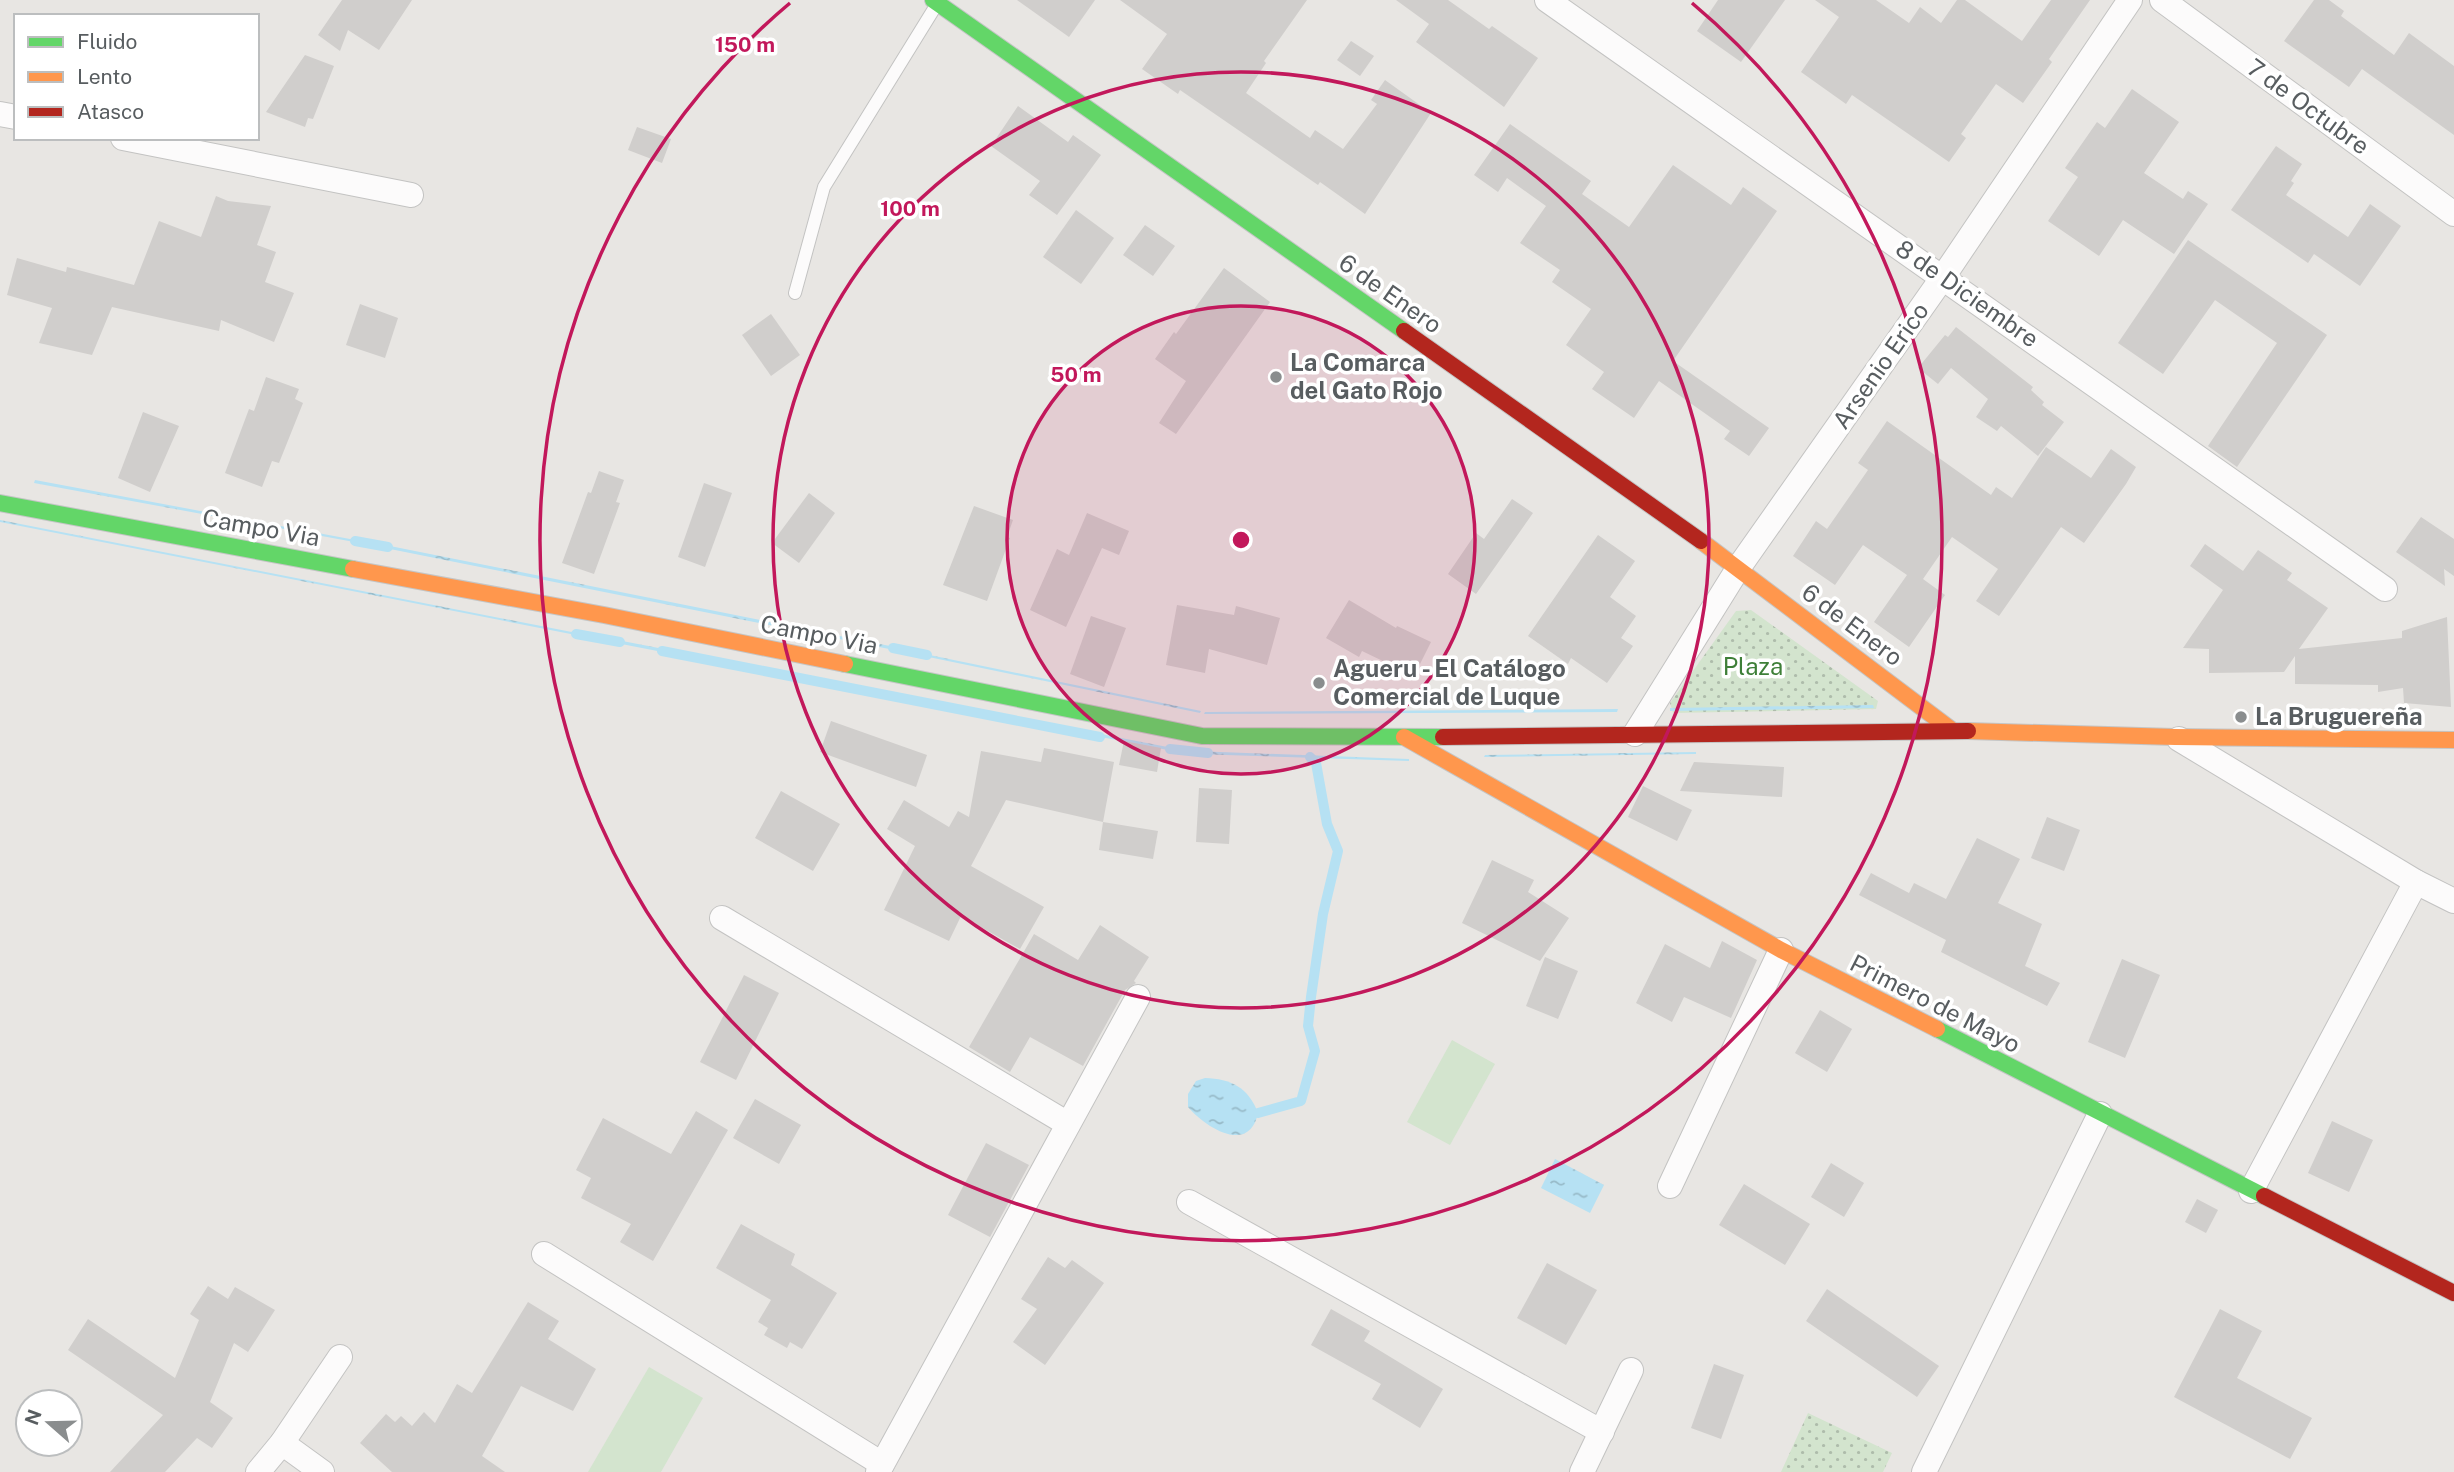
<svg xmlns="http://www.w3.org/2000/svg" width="2454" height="1472" viewBox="0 0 2454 1472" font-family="'Public Sans',sans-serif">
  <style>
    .grass { fill: url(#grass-dots) }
    .garden { fill: #d3e4ce }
    .water { fill: url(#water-ripples) }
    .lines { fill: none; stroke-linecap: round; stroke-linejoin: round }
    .stream { stroke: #b6e1f3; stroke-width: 10 }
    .building { fill: #d0cecc }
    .lane-casing { stroke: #c3c3c2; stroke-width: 14 }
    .street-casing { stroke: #c3c3c2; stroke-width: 26 }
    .fast-casing { stroke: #c4c5c5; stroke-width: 18 }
    .slow-casing { stroke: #c4c5c5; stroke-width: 18 }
    .jam-casing { stroke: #c4c5c5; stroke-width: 18 }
    .lane { stroke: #fcfbfb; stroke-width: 12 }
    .street { stroke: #fcfbfb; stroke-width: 24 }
    .fast { stroke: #63d668; stroke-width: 16 }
    .slow { stroke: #ff974d; stroke-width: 16 }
    .jam { stroke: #b3261e; stroke-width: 16 }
    .ring { fill: none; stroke: #c2185b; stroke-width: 3.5 }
    .poi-dot { fill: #8a8d8e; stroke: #fff; stroke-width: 2.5 }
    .labels { text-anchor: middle; stroke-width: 7; stroke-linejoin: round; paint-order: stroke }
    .street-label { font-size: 24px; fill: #585d60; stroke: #fff }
    .poi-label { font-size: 24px; font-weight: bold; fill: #585d60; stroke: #fff; text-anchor: start }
    .park-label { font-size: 24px; fill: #3e7f38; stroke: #fff }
    .centre { fill: #c2185b; stroke: #fff; stroke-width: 3.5 }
    .ring-label { font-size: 21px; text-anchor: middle; font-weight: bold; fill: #c2185b; stroke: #fff; stroke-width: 7; stroke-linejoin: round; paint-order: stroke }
  </style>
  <defs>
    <pattern id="grass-dots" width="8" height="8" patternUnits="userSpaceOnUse" patternTransform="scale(1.75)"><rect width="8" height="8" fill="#d3e4ce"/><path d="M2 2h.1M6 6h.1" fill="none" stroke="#aebcab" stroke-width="1.8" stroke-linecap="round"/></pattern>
    <pattern id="water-ripples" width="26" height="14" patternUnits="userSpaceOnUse" patternTransform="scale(1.75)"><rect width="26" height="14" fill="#b6e1f3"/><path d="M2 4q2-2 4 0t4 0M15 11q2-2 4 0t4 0" fill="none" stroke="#97bac8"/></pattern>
  </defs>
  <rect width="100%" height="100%" fill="#e8e6e3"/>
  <g class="grass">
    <polygon points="1751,610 1878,701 1876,709 1673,713 1670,703 1736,611"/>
    <polygon points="1808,1413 1892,1453 1883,1472 1781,1472"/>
  </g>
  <g class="garden">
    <polygon points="1452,1040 1495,1064 1450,1145 1407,1122"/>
    <polygon points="649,1367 703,1398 661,1472 588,1472"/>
  </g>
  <g class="water">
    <polygon points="35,480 366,542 365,544 34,483"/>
    <polygon points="0,520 587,635 586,637 0,522"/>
    <polygon points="375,543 905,649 904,652 375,546"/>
    <polygon points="607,638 1183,750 1183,753 606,641"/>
    <polygon points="915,652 1201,711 1200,713 914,654"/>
    <polygon points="1873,705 1874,708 1670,711 1670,708"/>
    <polygon points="1618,709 1617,712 1204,714 1205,712"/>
    <polygon points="1195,751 1409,759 1409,761 1194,754"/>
    <polygon points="1696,752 1696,754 1484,757 1485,755"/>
    <path d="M 1205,1078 C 1231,1079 1248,1087 1258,1113 C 1249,1155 1206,1128 1188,1107 L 1188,1094 L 1196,1081 Z"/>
    <polygon points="1555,1159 1604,1185 1590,1213 1541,1188"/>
  </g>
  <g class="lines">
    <g class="stream">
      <polyline points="355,541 388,547"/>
      <polyline points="576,634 620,642"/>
      <polyline points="893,648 927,655"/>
      <polyline points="662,651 1100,737"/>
      <polyline points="1170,749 1208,753"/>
      <polyline points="1258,1113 1301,1101 1315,1051 1308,1026 1311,997 1323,914 1338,851 1327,824 1316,763 1310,757"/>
    </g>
  </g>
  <g class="building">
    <polygon points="342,0 412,0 379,50 348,30 340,51 318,35"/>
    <polygon points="1017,0 1095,0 1069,37"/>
    <polygon points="1120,0 1307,0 1264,61 1266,63 1246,93 1310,138 1315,130 1343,149 1377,104 1371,100 1385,80 1431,113 1365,214 1320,182 1318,185 1180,90 1178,94 1142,69 1167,34"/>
    <polygon points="1396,0 1448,0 1489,29 1492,26 1538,58 1504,107 1416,42 1429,24"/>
    <polygon points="1718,0 1785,0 1741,62 1697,31"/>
    <polygon points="1815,0 1876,0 1909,23 1920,7 1941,23 1957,0 1965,0 2022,41 2051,0 2090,0 2049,59 2052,62 2023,103 1996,84 1961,134 1966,138 1949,162 1852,95 1846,104 1801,72 1839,17"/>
    <polygon points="2314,0 2329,0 2344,11 2341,16 2394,55 2409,33 2454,66 2454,135 2362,69 2349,87 2284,41"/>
    <polygon points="1351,41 1374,56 1360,76 1337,60"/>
    <polygon points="305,55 334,66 313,119 308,118 305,127 266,112"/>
    <polygon points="2132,89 2179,122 2144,173 2183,199 2188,191 2208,204 2174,254 2123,220 2099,256 2048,221 2078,177 2065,168 2097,122 2105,128"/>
    <polygon points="1018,106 1068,142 1073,135 1101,155 1057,215 1029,195 1040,181 991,146"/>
    <polygon points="1510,124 1591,181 1582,194 1629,227 1673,165 1731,205 1743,187 1777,211 1673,361 1769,428 1749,456 1724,439 1730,431 1659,381 1634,418 1592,389 1604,372 1566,345 1591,309 1552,282 1560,270 1520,243 1546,206 1507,178 1498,192 1474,175"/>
    <polygon points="637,127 671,139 662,163 628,150"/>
    <polygon points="2276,146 2302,164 2291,181 2294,183 2286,195 2348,237 2370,204 2401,226 2360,286 2314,254 2308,263 2231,210"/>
    <polygon points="216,196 228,201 271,206 257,245 276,252 265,282 294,293 274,342 221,320 219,331 112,307 92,355 39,343 52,308 7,295 17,258 66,272 67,267 134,285 159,221 201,237"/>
    <polygon points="1076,210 1114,238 1081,284 1043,257"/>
    <polygon points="1145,225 1175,246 1153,276 1123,255"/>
    <polygon points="2188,240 2327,335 2237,467 2208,446 2277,343 2215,300 2163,374 2118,343"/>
    <polygon points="1224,268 1270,302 1176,434 1159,423 1186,381 1155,359 1174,332 1176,334"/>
    <polygon points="360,304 398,318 385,358 346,345"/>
    <polygon points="771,314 800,355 771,376 742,335"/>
    <polygon points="1956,327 2033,387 2031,390 2044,402 2042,405 2064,422 2038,456 2001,426 1997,431 1976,417 1988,399 1951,368 1938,384 1918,368 1945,335 1948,337"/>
    <polygon points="266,377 299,389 295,399 303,403 279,463 272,461 262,487 225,473 249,409 254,411"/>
    <polygon points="143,412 179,426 150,492 118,478"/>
    <polygon points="1887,421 1991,495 1996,487 2012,498 2046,447 2091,478 2111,449 2136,467 2126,484 2084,543 2061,527 1999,616 1976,601 1998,569 1952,537 1923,579 1945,595 1909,647 1874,622 1907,575 1863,545 1835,585 1793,556 1816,521 1827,529 1868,470 1858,463"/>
    <polygon points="599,471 624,480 616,502 620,503 594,574 562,563 588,492 591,493"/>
    <polygon points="704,483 732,493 705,567 678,557"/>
    <polygon points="809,493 835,513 799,563 772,543"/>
    <polygon points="1512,499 1533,513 1476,594 1448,574 1476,533 1484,539"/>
    <polygon points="974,506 1013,520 1007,537 1010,538 987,601 943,585"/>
    <polygon points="1087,513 1129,531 1119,555 1102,548 1066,627 1030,610 1057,549 1069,555"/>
    <polygon points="2421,517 2454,539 2454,576 2444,569 2445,586 2396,552"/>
    <polygon points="1598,535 1635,561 1610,597 1636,616 1621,638 1633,646 1607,683 1571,658 1568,664 1528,636"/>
    <polygon points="2205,544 2243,571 2258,550 2292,573 2287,580 2328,608 2299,649 2402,638 2402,631 2447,617 2451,707 2404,703 2403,688 2378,692 2378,685 2295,684 2295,656 2284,672 2209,673 2209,649 2183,648 2223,590 2190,566"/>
    <polygon points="1349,600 1396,628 1397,626 1431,642 1414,676 1362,651 1359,657 1326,638"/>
    <polygon points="1177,605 1234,615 1236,606 1280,618 1267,665 1209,649 1205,673 1166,665"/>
    <polygon points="1091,616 1126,628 1104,687 1070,674"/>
    <polygon points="831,721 927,755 916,787 820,752"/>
    <polygon points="1124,741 1161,748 1157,772 1119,765"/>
    <polygon points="1044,748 1114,762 1103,822 1006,800 971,866 1044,907 1020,949 961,916 949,941 884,910 915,846 887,829 904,800 949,827 958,811 969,817 981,751 1041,762"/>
    <polygon points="1694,762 1784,767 1782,797 1680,791"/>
    <polygon points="1643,786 1692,810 1677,841 1628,817"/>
    <polygon points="1199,788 1232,790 1229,844 1196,842"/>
    <polygon points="781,791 840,824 813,871 755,838"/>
    <polygon points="2047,817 2080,830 2064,871 2031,858"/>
    <polygon points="1103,822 1158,831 1153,859 1099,850"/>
    <polygon points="1977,838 2020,859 1998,903 2042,924 2025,966 2060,983 2047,1006 1941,952 1946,940 1859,895 1871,873 1909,893 1914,883 1946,899"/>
    <polygon points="1492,860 1534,880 1528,892 1569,918 1540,961 1462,923"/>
    <polygon points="1100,925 1149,957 1134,981 1136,983 1125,990 1083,1066 1030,1037 1010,1072 969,1047 1034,934 1078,960"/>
    <polygon points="1722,941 1757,960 1731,1018 1684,997 1672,1022 1636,1003 1665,944 1710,968"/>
    <polygon points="1545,957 1578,971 1558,1019 1526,1006"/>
    <polygon points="2122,959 2160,975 2125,1058 2088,1042"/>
    <polygon points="744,975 779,993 736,1080 700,1062"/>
    <polygon points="1820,1010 1852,1029 1827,1072 1795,1053"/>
    <polygon points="755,1099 801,1125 779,1164 733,1138"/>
    <polygon points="696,1111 728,1130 653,1261 620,1242 631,1224 581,1198 591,1178 576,1170 603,1118 671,1154"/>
    <polygon points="2332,1121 2373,1140 2349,1192 2308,1173"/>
    <polygon points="986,1143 1029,1165 990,1237 948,1215"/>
    <polygon points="1831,1163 1864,1183 1844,1217 1811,1197"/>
    <polygon points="1744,1184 1810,1224 1785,1265 1719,1225"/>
    <polygon points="2197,1199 2218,1210 2206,1233 2185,1222"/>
    <polygon points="741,1224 795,1254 791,1265 837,1293 802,1349 790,1342 787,1348 764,1335 768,1328 758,1322 771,1300 716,1268"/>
    <polygon points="1048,1257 1065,1268 1072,1260 1104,1283 1045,1365 1013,1342 1037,1309 1021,1299"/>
    <polygon points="1547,1263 1597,1290 1566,1345 1517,1318"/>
    <polygon points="208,1286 228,1299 235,1287 275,1310 248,1352 234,1343 210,1402 233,1418 212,1448 197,1438 165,1472 110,1472 163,1415 68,1350 88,1319 175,1378 199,1320 190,1314"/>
    <polygon points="1827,1289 1939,1366 1917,1397 1806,1321"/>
    <polygon points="528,1302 559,1321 548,1339 596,1369 573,1411 521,1386 482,1456 505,1472 392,1472 360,1443 386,1414 395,1422 401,1416 412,1426 424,1412 435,1423 457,1384 472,1393"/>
    <polygon points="1331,1309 1370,1331 1364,1341 1443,1389 1420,1428 1372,1399 1381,1384 1311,1345"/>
    <polygon points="2220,1309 2262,1331 2237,1378 2312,1418 2290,1459 2174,1397"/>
    <polygon points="1714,1364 1744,1375 1721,1439 1691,1428"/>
  </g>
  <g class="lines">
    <g class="lane-casing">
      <polyline id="lane" points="795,293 824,187 937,4"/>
    </g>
    <g class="street-casing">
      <g id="street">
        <polyline points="1547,0 2385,589"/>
        <polyline points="2162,0 2454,214"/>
        <polyline points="0,114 16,117"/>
        <polyline points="123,138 411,195"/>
        <polyline points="1635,734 1739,567 1943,277 2130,0"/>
        <polyline points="2179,739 2416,882 2454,901"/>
        <polyline points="722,918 1068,1124"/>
        <polyline points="1670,1186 1781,950"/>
        <polyline points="2251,1191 2416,882"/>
        <polyline points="1189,1202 1602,1432"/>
        <polyline points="544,1254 882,1464"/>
        <polyline points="282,1443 322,1472"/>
        <polyline points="258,1472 282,1443 340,1357"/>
        <polyline points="878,1472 1138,997"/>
        <polyline points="1582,1472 1631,1370"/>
        <polyline points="1924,1472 2100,1114"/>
      </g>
    </g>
    <g class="fast-casing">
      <g id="fast">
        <polyline points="933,0 1404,331"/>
        <polyline points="0,503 353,569"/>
        <polyline points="845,664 1202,736 1443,737"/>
        <polyline points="1937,1029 2264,1196"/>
      </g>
    </g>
    <g class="slow-casing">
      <g id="slow">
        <polyline points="1701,541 1953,731"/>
        <polyline points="353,569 604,615 845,664"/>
        <polyline points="1968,731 2175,737 2454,740"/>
        <polyline points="1404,737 1781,950 1937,1029"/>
      </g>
    </g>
    <g class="jam-casing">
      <g id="jam">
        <polyline points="1404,331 1701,541"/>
        <polyline points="1443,737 1968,731"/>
        <polyline points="2264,1196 2454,1293"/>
      </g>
    </g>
    <use href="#lane" class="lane"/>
    <use href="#street" class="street"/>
    <use href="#fast" class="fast"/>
    <use href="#slow" class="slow"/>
    <use href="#jam" class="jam"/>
  </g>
  <circle cx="1241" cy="540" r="234" fill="#c2185b" fill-opacity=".12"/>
  <g class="ring">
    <circle cx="1241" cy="540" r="234"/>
    <circle cx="1241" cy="540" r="468"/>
    <path d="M1692 3A701 701 0 1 1 790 3"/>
  </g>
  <g class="poi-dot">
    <circle cx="1276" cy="377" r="7"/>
    <circle cx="1319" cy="683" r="7"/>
    <circle cx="2241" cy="717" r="7"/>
  </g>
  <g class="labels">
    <g class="street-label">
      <text transform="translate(2308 107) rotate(36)" y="8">7 de Octubre</text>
      <text transform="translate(1390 294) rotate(35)" y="8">6 de Enero</text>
      <text transform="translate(1967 294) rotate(35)" y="8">8 de Diciembre</text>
      <text transform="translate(1881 366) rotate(-55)" y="8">Arsenio Erico</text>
      <text transform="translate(261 528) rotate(10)" y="8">Campo Via</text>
      <text transform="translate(1852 625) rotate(37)" y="8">6 de Enero</text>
      <text transform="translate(819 635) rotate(11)" y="8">Campo Via</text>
      <text transform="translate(1935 1004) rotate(27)" y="8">Primero de Mayo</text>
    </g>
    <g class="poi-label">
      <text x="1290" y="371">La Comarca<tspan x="1290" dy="28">del Gato Rojo</tspan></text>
      <text x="1333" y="677">Agueru - El Catálogo<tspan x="1333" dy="28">Comercial de Luque</tspan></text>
      <text x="2255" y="725">La Bruguereña</text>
    </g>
    <g class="park-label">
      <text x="1753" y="675">Plaza</text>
    </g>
  </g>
  <circle cx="1241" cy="540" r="10" class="centre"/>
  <g class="ring-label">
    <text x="745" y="52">150 m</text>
    <text x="910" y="216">100 m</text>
    <text x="1076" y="382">50 m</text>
  </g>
  <rect x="14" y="14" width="245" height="126" fill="#ffffff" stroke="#bcbebf" stroke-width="2"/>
  <rect x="28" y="37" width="35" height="10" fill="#63d668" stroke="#bcbebf" stroke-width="2"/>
  <text x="77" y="49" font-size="21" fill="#585d60">Fluido</text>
  <rect x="28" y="72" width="35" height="10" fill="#ff974d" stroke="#bcbebf" stroke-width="2"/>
  <text x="77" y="84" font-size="21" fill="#585d60">Lento</text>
  <rect x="28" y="107" width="35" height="10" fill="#b3261e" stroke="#bcbebf" stroke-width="2"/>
  <text x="77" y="119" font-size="21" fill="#585d60">Atasco</text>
  <g transform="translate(49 1423) rotate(290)"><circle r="33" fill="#ffffff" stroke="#bcbebf" stroke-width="2"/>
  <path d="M0-5L12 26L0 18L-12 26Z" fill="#8a8d8e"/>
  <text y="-10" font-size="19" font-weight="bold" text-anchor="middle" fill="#585d60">N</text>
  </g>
</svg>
